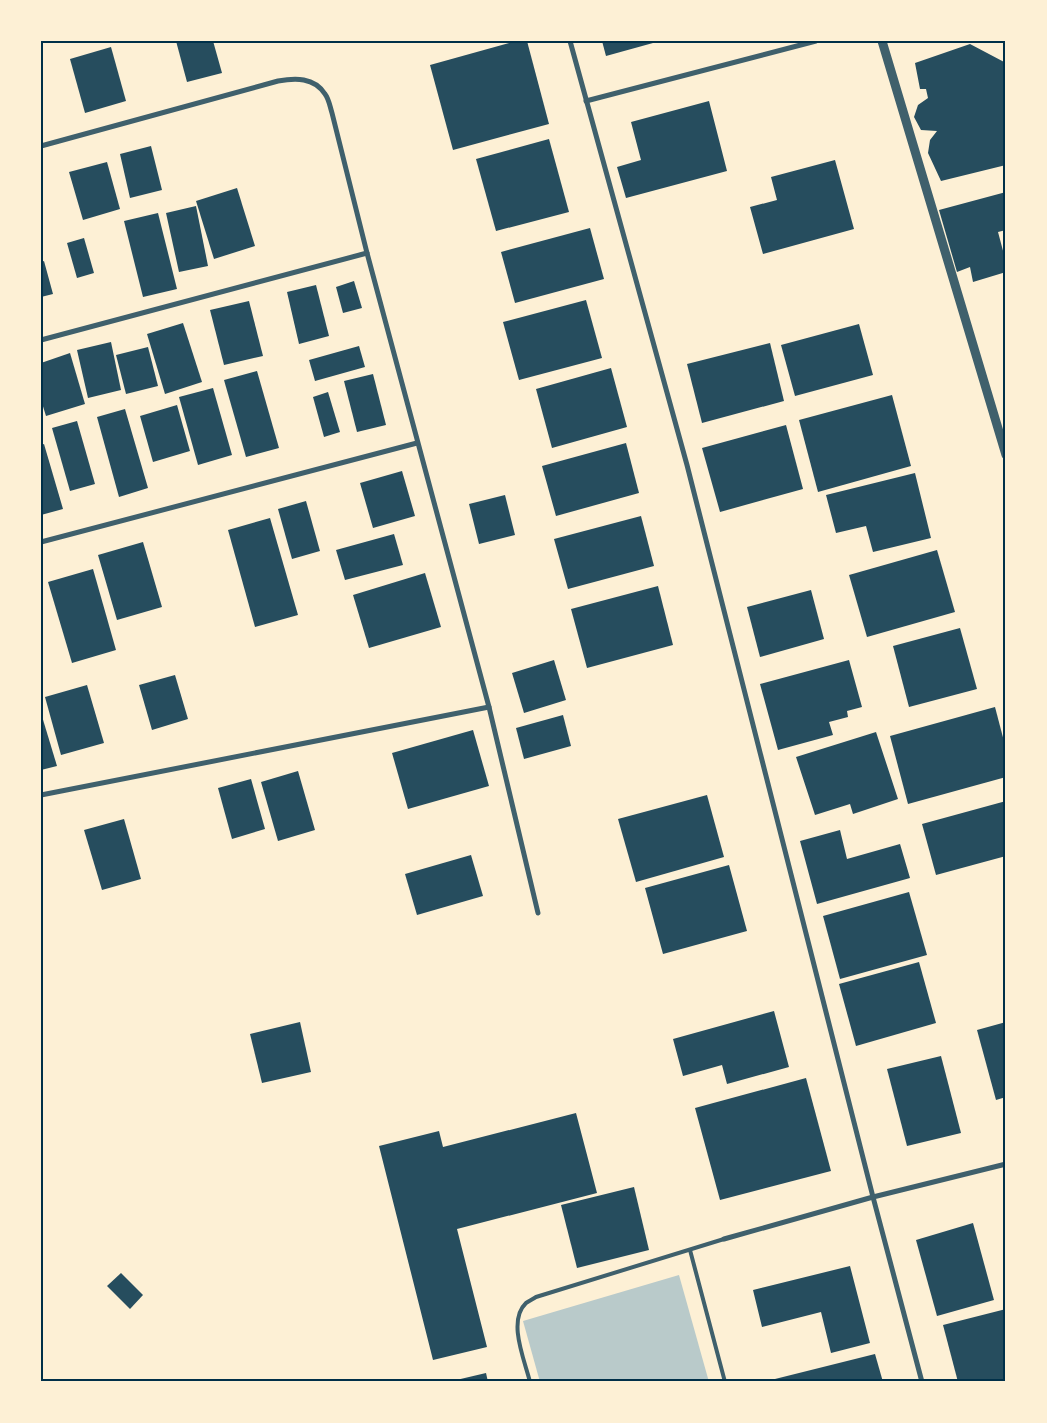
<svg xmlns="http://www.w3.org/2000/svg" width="1047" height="1423" viewBox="0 0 1047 1423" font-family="'Roboto Condensed',sans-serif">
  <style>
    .green { fill: #b9caca }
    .building { fill: #264d5e }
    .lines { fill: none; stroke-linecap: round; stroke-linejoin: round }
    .service { stroke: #3f606c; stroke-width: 4 }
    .minor { stroke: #3f606c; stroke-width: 5 }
    .tertiary { stroke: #3f606c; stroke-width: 9 }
    .neatline { fill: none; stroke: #003049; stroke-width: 2 }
  </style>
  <rect width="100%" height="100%" fill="#fdf0d5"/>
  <polygon class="green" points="679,1275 709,1382 540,1382 523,1321"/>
  <g class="building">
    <polygon points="176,41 213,41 222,73 187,82"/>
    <polygon points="516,41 527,41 549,124 453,150 430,65"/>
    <polygon points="602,41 652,41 653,43 606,56"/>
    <polygon points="970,44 1006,63 1006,165 941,181 928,153 930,140 937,131 921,130 914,117 918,105 928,98 926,89 920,89 915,63"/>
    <polygon points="111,47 126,101 85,113 70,59"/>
    <polygon points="709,101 727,171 626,198 617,167 641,160 631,122"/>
    <polygon points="549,139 569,212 496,231 476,159"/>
    <polygon points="151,146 162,190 130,198 120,154"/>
    <polygon points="835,160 854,229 763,254 750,207 777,200 771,177"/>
    <polygon points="107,162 120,209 83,220 69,172"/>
    <polygon points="237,188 255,246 214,259 196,201"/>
    <polygon points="1006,192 1006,230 998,232 1006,262 1006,272 973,282 970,267 957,272 939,210"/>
    <polygon points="196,206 208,266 179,272 166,213"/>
    <polygon points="158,213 177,289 143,297 124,221"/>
    <polygon points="590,228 604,279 515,303 501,252"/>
    <polygon points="84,238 94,273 77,278 67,243"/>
    <polygon points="44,261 53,294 41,297 41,262"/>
    <polygon points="354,281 362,308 343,313 336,287"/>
    <polygon points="316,285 329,336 299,344 287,292"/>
    <polygon points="586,300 602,358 519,380 503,322"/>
    <polygon points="249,301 263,356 224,365 210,310"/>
    <polygon points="183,323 202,382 165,394 147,334"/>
    <polygon points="859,324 873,375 795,396 781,345"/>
    <polygon points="111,342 121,390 88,398 77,350"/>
    <polygon points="770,343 784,401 702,423 687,364"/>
    <polygon points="359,346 365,367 315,381 309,360"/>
    <polygon points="148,347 158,386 126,394 116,355"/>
    <polygon points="70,353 85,404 46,416 41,400 41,363"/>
    <polygon points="611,368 627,427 552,448 536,389"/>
    <polygon points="257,371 279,448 246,457 224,380"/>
    <polygon points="373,374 386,425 357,432 344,381"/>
    <polygon points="213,388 232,455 198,465 179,397"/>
    <polygon points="328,392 340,432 324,437 313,397"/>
    <polygon points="892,395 911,466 818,492 799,420"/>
    <polygon points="177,405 190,451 153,462 140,416"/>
    <polygon points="125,409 148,488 119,497 97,417"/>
    <polygon points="77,421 95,484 70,491 52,428"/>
    <polygon points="786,425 803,489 720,512 702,448"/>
    <polygon points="626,443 639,493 556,516 542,466"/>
    <polygon points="44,444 63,509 41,515 41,445"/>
    <polygon points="402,471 415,516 373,528 360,483"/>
    <polygon points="915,473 931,538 873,552 866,526 836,533 826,495"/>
    <polygon points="505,495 515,535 479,544 469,504"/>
    <polygon points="306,501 320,551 292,559 278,509"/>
    <polygon points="641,516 654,566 568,589 554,539"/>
    <polygon points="270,518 298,615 255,627 228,530"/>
    <polygon points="394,534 403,565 345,580 336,550"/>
    <polygon points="143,542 162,607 117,620 98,555"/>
    <polygon points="937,550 955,612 867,637 849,575"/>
    <polygon points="93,569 116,650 72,663 48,582"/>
    <polygon points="425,573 441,627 369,648 353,595"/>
    <polygon points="658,586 673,645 587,668 571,609"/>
    <polygon points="811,590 824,639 760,657 747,607"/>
    <polygon points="960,628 977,689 909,707 893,646"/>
    <polygon points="554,660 566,700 524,713 512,673"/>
    <polygon points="849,660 862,707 847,711 848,717 829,722 833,735 778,750 760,684"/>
    <polygon points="175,675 188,719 152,730 139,685"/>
    <polygon points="87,685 104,743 61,755 45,697"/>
    <polygon points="995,707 1006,749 1006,777 908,804 890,736"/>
    <polygon points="41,713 57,766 41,770"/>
    <polygon points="563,715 571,746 524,759 516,728"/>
    <polygon points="473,730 489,786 408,809 392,753"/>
    <polygon points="876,732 898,799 853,814 850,804 815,815 796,757"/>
    <polygon points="298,771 315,830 278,841 261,782"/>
    <polygon points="251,779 265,829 232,839 218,788"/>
    <polygon points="707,795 724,857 636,882 618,819"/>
    <polygon points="1006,801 1006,856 936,875 922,824"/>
    <polygon points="124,819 141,879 102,890 84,830"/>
    <polygon points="840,830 847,859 900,844 910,878 817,904 800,841"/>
    <polygon points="471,855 483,896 417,915 405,874"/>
    <polygon points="729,865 747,931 663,954 645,888"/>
    <polygon points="909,892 927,955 840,979 823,916"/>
    <polygon points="919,962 936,1023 856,1046 839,984"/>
    <polygon points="774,1011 789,1067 727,1084 722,1065 683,1076 673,1039"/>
    <polygon points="300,1022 311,1072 262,1083 250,1034"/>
    <polygon points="1006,1022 1006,1097 996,1100 977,1030"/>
    <polygon points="941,1056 961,1133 907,1146 887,1069"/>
    <polygon points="806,1078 831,1171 720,1200 695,1108"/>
    <polygon points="576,1113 597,1193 457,1229 487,1347 433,1360 379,1146 439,1131 443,1147"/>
    <polygon points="634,1187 649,1250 577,1268 561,1205"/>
    <polygon points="973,1223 994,1300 937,1316 916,1240"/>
    <polygon points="850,1266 870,1343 831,1353 821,1312 762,1327 753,1290"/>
    <polygon points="121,1273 143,1295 130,1309 107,1286"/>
    <polygon points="1006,1309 1006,1380 1000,1382 958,1382 943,1325"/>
    <polygon points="875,1354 883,1382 776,1382 775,1379"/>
    <polygon points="486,1373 488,1382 452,1382 452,1381"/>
  </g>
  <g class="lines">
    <g class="service">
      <polyline points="690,1250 725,1382"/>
      <path d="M 530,1382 C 525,1361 507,1321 526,1303 C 529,1301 533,1299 536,1297 L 724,1239"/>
    </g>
    <g class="minor">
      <polyline points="570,41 687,465 873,1197 922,1382"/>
      <polyline points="586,101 816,41"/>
      <path d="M 41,146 L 278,81 C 295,78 314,77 325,94 C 329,99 330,107 332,113 L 367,253 L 489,707 L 538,913"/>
      <polyline points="41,340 367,253"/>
      <polyline points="41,542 417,443"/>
      <polyline points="41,795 489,707"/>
      <polyline points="724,1239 873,1197 1006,1164"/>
    </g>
    <polyline class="tertiary" points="882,41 1006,455"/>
  </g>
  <rect width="1047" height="1423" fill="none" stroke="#fdf0d5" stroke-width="85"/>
  <rect x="42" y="42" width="962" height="1338" class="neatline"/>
</svg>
